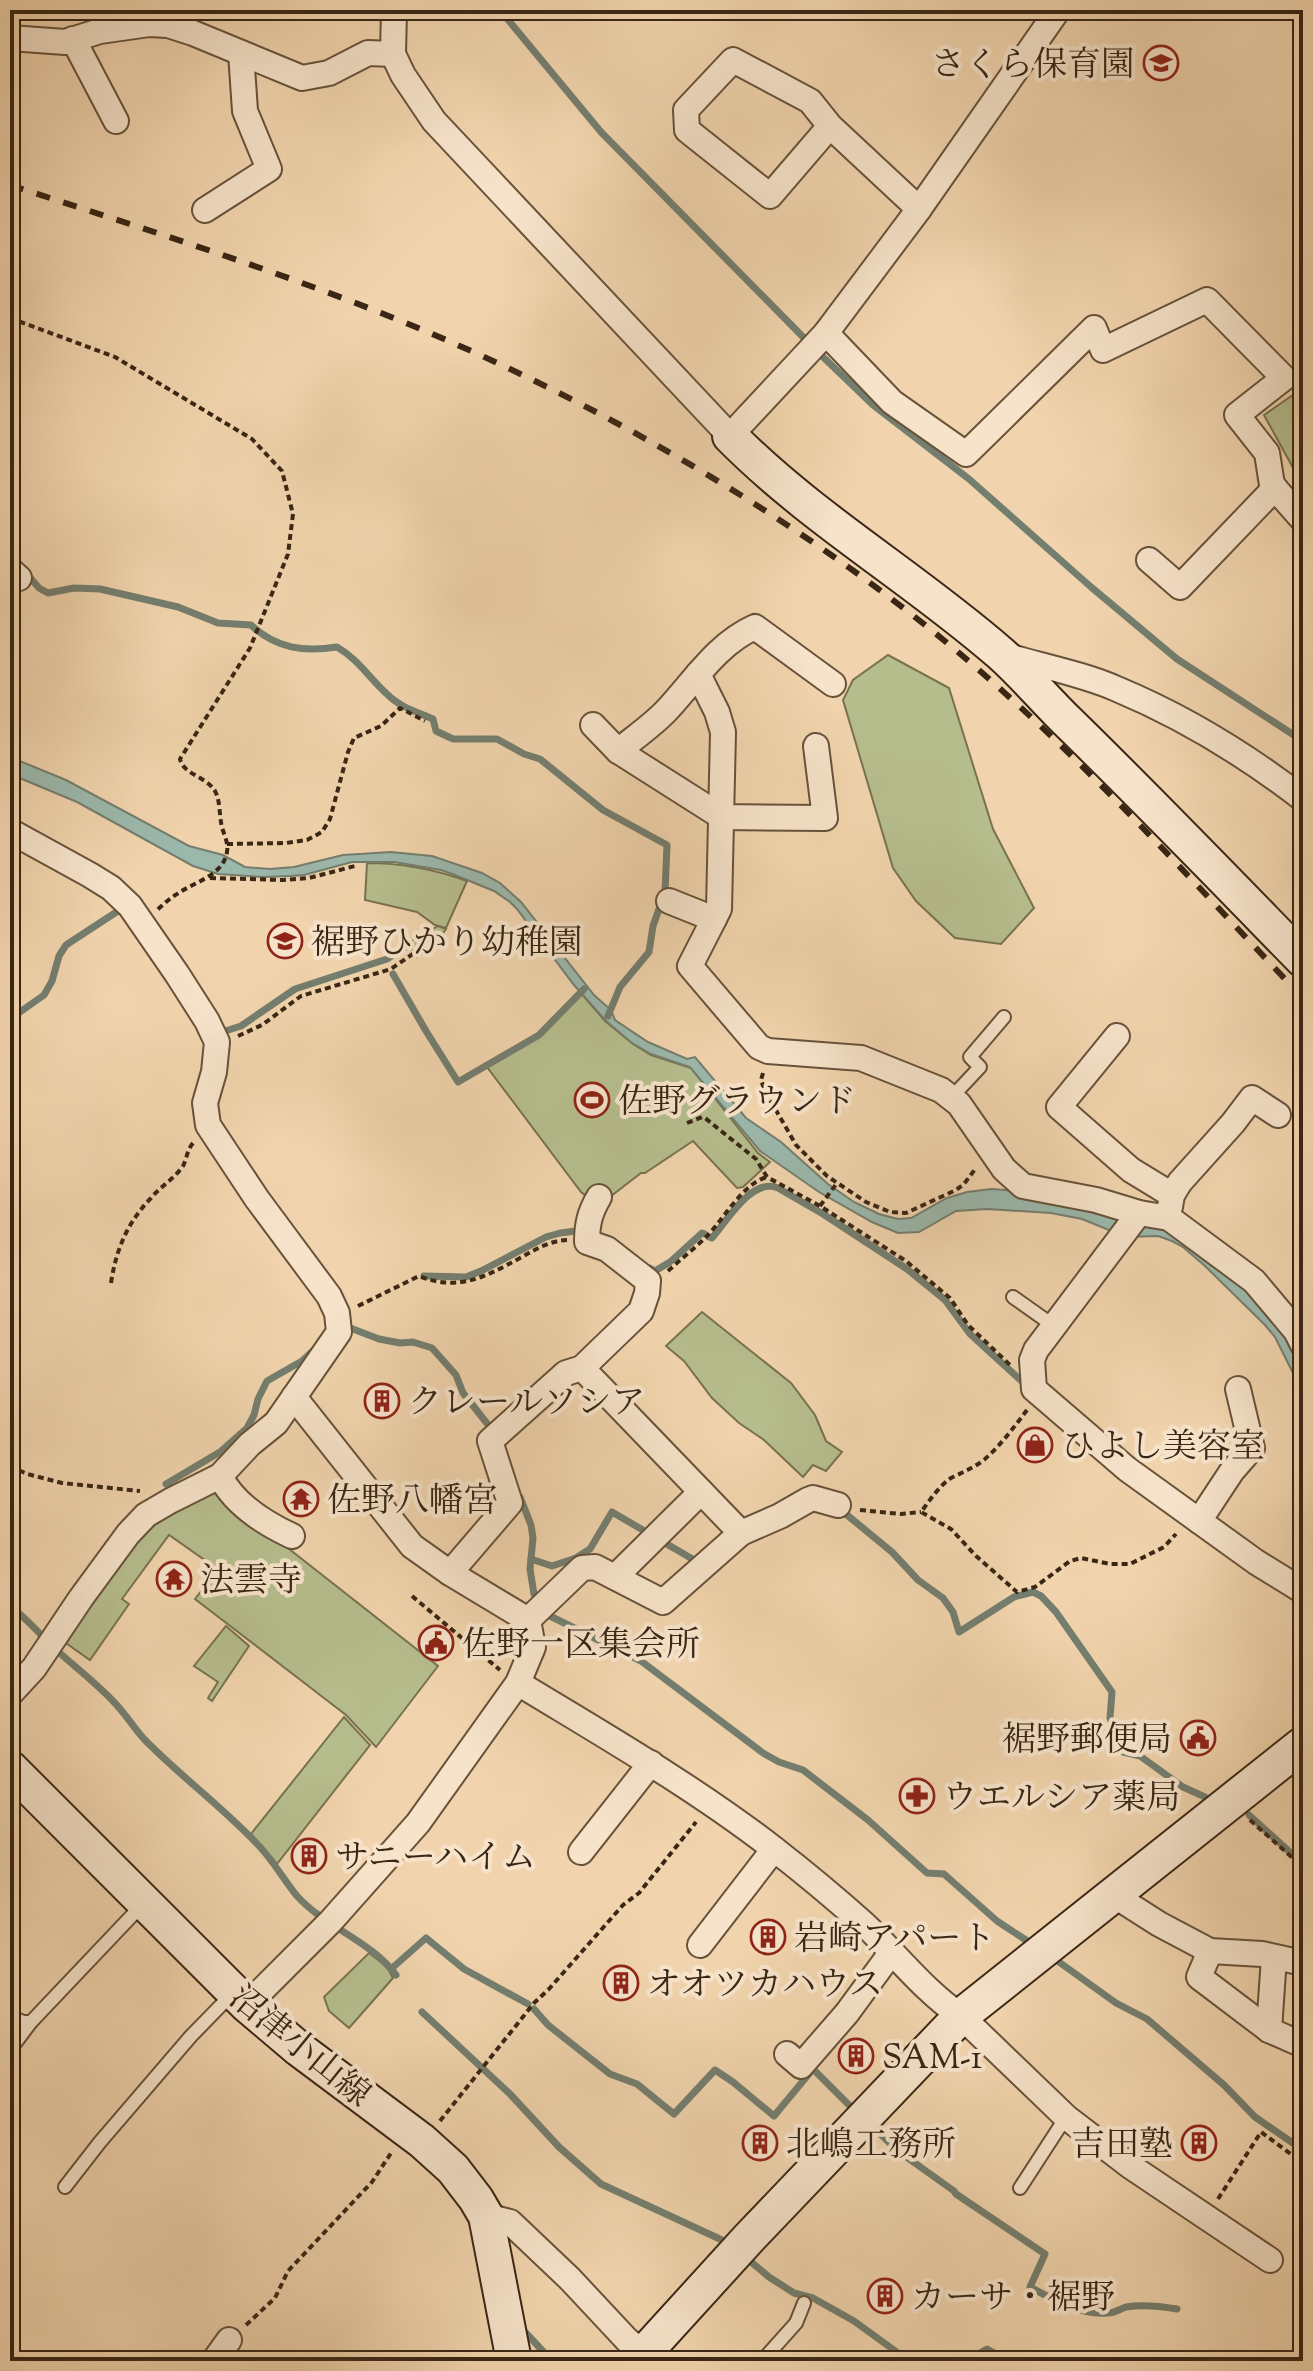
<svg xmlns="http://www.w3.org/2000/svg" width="1313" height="2371" viewBox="0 0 1313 2371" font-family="'Sorts Mill Goudy','Noto Serif JP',serif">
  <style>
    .green { fill: #b6bd8d; stroke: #787250; stroke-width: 2 }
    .water { fill: #9bb8ac; stroke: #747e6f; stroke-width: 2 }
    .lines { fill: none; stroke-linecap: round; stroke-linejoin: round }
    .stream { stroke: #747e6f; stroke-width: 7 }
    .lane-casing { stroke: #67523a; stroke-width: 16 }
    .street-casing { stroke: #67523a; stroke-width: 28 }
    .secondary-casing { stroke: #392614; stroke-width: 38 }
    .path { stroke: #392614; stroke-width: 4; stroke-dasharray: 6 4; stroke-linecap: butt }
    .lane { stroke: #f6e3ca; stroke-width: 12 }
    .street { stroke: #f6e3ca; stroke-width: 24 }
    .secondary { stroke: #f6e3ca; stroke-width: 34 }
    .rail { stroke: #392614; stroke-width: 6; stroke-dasharray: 14 14; stroke-linecap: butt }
    .labels { text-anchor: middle; stroke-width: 8; stroke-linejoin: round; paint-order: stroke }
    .poi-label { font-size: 34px; fill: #392614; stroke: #f6e3ca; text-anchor: start }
    .street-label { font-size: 34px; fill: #392614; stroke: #f6e3ca }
  </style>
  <rect width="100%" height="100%" fill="#f1d4ad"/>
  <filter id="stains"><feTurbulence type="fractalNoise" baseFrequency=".0025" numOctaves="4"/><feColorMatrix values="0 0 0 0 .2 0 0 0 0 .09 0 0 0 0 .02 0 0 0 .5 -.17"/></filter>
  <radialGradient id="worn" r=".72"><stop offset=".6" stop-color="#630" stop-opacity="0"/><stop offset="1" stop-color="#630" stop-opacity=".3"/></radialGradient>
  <g class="green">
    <polygon points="1303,388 1303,486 1264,415"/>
    <polygon points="888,655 949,688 993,829 1034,908 1001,944 955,938 916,901 893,868 843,700 853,680"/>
    <path d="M 367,863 C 403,863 434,869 467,881 L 446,928 L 435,925 L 417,912 L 365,900 Z"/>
    <polygon points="438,926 446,929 435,945 417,957 408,943"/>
    <polygon points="581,993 605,1021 633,1044 651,1055 691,1068 758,1153 770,1162 743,1187 737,1188 693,1141 645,1173 641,1173 606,1200 590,1199 581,1192 487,1067 538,1037"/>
    <polygon points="702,1312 791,1383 815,1415 826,1441 842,1452 826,1471 813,1465 803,1477 764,1440 739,1423 712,1398 684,1361 666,1346"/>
    <polygon points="214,1490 438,1666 376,1747 346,1715 195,1599 217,1571 243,1587 169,1535 122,1599 129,1604 90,1660 63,1641 146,1526"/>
    <polygon points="226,1626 249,1646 212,1701 208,1698 218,1682 194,1666"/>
    <polygon points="344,1717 370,1745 277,1864 251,1834"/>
    <polygon points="369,1953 387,1967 393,1978 349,2028 329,2011 324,1997"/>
  </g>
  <polygon class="water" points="10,757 66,780 189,846 223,855 245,867 270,869 294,867 343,855 391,852 432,856 482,873 500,883 521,902 594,995 611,1010 615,1020 648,1042 687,1059 695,1057 746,1118 781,1142 828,1184 854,1202 879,1214 898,1219 911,1218 947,1198 967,1192 991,1189 1006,1190 1162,1224 1222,1264 1291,1337 1303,1358 1303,1393 1275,1337 1265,1325 1205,1266 1183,1247 1172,1241 1158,1236 1126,1237 1082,1219 1051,1213 987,1209 956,1211 919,1232 898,1233 872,1222 819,1192 760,1151 690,1067 651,1054 632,1043 606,1021 574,985 517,909 510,902 494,891 455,875 441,870 394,862 352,862 304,875 291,876 263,877 218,874 193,866 77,802 10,774"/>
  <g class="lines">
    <g class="stream">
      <polyline points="500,10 601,132 806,340"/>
      <polyline points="822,356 873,405 969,479 1091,587 1177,659 1303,741"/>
      <path d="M 27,574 L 39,588 L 48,593 L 74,588 L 100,589 L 178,607 L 218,623 L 251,625 C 276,649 305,652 337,647 C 358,659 370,679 388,695 C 400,707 417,712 433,719 L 436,731 L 453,739 L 497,739 L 524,754 L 540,759 L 603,810 L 667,845 L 665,892 L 653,926 L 649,952 L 620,987 L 608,1016"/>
      <polyline points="393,974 426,1031 458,1082 539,1035 584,989"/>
      <polyline points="10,1019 44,995 52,981 59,956 66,945 121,909 123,911"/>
      <polyline points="216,1034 241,1026 295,989 387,959 408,945"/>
      <path d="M 709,1237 L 712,1238 C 727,1221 752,1177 778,1188 L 823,1214 L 907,1269 L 945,1300 L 970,1334 L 1027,1386"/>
      <polyline points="649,1268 655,1271 670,1262 702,1233 705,1234"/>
      <polyline points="424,1276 466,1277 481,1271 546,1237 560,1233 584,1230"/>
      <polyline points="345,1326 379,1339 400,1343 413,1342 432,1348 456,1375 463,1393 493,1431"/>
      <polyline points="166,1484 220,1452 247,1428 254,1415 258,1399 267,1381 302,1361 319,1345"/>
      <polyline points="520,1497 531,1525 533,1538 530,1569 534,1594 548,1615 641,1661 763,1753 779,1762 803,1770 868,1820 927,1873 944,1874 997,1921 1035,1946"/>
      <polyline points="838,1513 847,1515 892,1552 918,1580 943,1598 953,1612 959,1632 1014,1597 1033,1592 1041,1596 1056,1612 1112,1692 1110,1718 1123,1752 1140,1756 1183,1787 1205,1797"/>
      <polyline points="531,1559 552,1566 576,1558 590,1549 612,1512 701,1564"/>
      <path d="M 10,1606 C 26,1618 40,1634 54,1648 C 74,1666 95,1682 113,1701 C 125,1713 133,1727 144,1739 C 181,1777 224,1808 260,1847 C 274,1862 284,1880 297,1896 C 325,1927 371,1941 396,1975"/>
      <polyline points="1249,1815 1303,1864"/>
      <polyline points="1052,1957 1116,2003 1147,2019 1224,2085 1255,2117 1303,2150"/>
      <polyline points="391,1969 426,1938 464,1969 528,2004"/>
      <polyline points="534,2009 548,2025 610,2074 637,2084 674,2114 715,2070 733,2082 774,2116 813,2069 850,2106"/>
      <polyline points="422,2012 510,2094 559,2147 601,2184 722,2240"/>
      <path d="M 873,2127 L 898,2151 L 954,2191 L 956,2194 L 1045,2254 L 1030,2287 C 1052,2299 1081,2316 1108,2313 C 1114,2313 1120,2309 1126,2307 C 1143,2304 1160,2306 1177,2309"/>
      <polyline points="750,2261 769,2277 794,2293 813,2298 854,2321 909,2361"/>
      <polyline points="525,2332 552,2361"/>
      <polyline points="967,2361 987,2349 1009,2361"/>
    </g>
    <g class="lane-casing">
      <g id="lane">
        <polyline points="951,1098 980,1067 970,1057 1004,1017"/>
        <polyline points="1013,1297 1054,1326"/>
        <polyline points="10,2016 23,2022 31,2022 142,1905"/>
        <polyline points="10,2050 31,2022"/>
        <polyline points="65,2187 100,2142 191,2036 232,1994"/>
        <polyline points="1020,2188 1066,2117"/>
        <polyline points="762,2361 796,2323 804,2303"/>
      </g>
    </g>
    <g class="street-casing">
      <g id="street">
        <polyline points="394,10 393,54 403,75 434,121 730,436 826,333 919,209 1058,10"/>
        <polyline points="10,38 65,42 100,31 149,24 168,25 193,33 302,78 329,73 368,53 393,54"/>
        <polyline points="73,39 116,121"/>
        <polyline points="830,126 770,196 687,130 686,110 733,60 810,101 830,126 919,209"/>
        <polyline points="205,210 269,169 245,111 241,53"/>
        <polyline points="826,333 892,402 966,454 1094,328 1103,350 1207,300 1284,378 1237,415 1267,453 1272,485 1303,520"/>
        <polyline points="1149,560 1180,587 1275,488"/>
        <polyline points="10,570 19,578"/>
        <path d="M 1004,655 C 1041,666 1083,674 1117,689 C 1184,717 1246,755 1303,799"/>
        <polyline points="698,674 717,712 723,732 719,909 714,919"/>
        <polyline points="593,725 618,751 722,817 825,818 816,746"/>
        <path d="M 618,751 C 634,738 653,725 667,710 C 694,681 718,643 755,627 L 833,684"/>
        <polyline points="10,831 90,875 111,888 130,906 177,974 207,1021 217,1042 214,1072 205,1103 208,1125 257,1199 329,1296 337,1313 339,1332 276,1423 250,1444 220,1476 170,1501 146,1515 128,1534 81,1598 34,1668 10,1694"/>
        <polyline points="669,901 714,919 690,966 759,1047 768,1051 861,1058 941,1090 959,1104 1004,1169 1023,1186 1096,1200 1139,1213 1169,1218 1254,1281 1296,1331 1303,1345"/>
        <polyline points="1117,1036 1059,1107 1131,1170 1172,1195"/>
        <polyline points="1170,1207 1172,1195 1180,1182 1233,1123 1252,1098 1278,1115"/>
        <polyline points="1139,1213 1036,1350 1032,1360 1034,1389 1127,1469 1256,1562 1303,1591"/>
        <polyline points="582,1368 741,1533"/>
        <polyline points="294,1397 412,1546 450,1573 528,1620"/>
        <path d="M 220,1476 C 234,1504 264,1523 292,1536"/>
        <polyline points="1199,1521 1232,1471 1252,1448 1238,1389"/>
        <path d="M 450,1573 L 510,1503 L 490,1441 L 566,1373 L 582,1368 L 641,1311 L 647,1293 L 648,1281 L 607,1249 L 587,1242 C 587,1224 590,1212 599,1197"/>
        <polyline points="615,1577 701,1492"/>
        <path d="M 518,1683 C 605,1736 694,1787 774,1849 C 805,1873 835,1898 864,1924 C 896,1954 924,1991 961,2016 L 1066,2117 L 1130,2166 L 1270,2260"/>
        <polyline points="581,1852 651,1763"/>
        <polyline points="1112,1894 1159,1924 1210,1951 1262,1954 1303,1963"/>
        <polyline points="700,1945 774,1849"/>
        <polyline points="1210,1951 1199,1977 1269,2030 1303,2045"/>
        <polyline points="247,2005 331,1921 418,1823 518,1683 533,1647 528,1620 582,1568 595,1567 663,1602 741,1533 780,1516 808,1500 813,1498 838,1505"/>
        <polyline points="1269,2030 1274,1957"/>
        <polyline points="787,2054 801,2066 847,2013 891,1953"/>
        <polyline points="486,2216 510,2222 570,2279 627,2340 654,2361"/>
        <polyline points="214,2361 229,2340"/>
      </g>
    </g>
    <g class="secondary-casing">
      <g id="secondary">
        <path d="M 730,436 C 812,519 913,577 1000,653 C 1024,674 1045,700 1068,722 C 1148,800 1225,880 1303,960"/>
        <polyline points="10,1768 247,2005 299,2049 422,2141 453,2169 476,2199 486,2216 514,2361"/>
        <polyline points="637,2361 749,2238 961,2016 1303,1744"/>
      </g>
    </g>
    <g class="path">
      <path d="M 10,318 L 115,357 L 252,439 L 282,471 L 293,514 L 288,554 L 250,648 L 180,759 C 183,773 202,776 212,787 C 220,795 219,810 221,822 C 222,832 229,841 227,852 C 223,876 194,882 177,894 C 170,898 164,904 157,910"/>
      <polyline points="227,844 286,843 307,840 322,832 330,819 348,752 354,738 381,726 400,708 425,721"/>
      <polyline points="210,878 283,880 309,878 355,866"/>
      <polyline points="238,1036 262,1025 301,996 391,969 414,953"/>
      <polyline points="763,1073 761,1080 765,1091 796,1145 827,1176 866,1202 890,1212 906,1213 956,1190 964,1184 976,1168"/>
      <polyline points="687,1123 702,1117 705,1118 756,1159 767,1177 820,1206 906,1261 950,1298 968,1325 1010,1365"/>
      <polyline points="820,1206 837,1183"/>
      <path d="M 668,1271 C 681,1259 695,1248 707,1236 C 724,1219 742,1184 767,1177"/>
      <path d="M 111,1283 C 116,1250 127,1223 151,1198 C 160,1187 175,1178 183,1166 C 187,1158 187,1150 193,1143"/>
      <path d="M 358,1306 L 419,1276 C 458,1292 485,1277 520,1258 C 536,1249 549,1241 567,1240"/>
      <path d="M 1027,1410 C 1014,1427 1001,1445 985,1459 C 974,1468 963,1472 951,1478 C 939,1486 930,1500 921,1512 L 951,1529 L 976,1556 L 1017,1592 L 1035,1587 L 1070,1561 L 1081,1558 L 1110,1564 L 1130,1564 L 1164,1547 L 1176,1534"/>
      <polyline points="10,1466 27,1474 62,1483 140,1491"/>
      <polyline points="860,1510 901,1514 921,1512"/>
      <polyline points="412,1596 500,1670"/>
      <polyline points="1250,1820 1296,1861 1303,1870"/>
      <polyline points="440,2121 534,2003 549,1989 623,1905 639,1893 696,1822"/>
      <polyline points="1218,2199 1261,2132 1303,2163"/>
      <polyline points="246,2325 275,2298 288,2271 372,2182 391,2153"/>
    </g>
    <use href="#lane" class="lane"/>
    <use href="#street" class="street"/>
    <use href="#secondary" class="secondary"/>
    <path class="rail" d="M 10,185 C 178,240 348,292 508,368 C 679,449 856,559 997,686 C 1106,783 1203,893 1303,998"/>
  </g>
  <defs>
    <g id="school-ring" transform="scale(1.8)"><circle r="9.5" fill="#f6e3ca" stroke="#8f2418" stroke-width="1.5"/><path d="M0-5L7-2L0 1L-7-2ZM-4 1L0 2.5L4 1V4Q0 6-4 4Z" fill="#8f2418"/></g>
    <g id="stadium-ring" transform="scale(1.8)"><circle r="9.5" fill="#f6e3ca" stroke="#8f2418" stroke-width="1.5"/><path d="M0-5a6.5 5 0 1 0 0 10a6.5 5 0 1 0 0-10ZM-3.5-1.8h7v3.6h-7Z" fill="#8f2418"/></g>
    <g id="building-ring" transform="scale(1.8)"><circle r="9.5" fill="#f6e3ca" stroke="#8f2418" stroke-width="1.5"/><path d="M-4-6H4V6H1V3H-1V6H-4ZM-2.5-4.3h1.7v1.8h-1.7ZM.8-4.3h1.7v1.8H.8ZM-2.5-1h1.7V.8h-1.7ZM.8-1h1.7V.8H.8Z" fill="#8f2418"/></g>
    <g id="shop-ring" transform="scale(1.8)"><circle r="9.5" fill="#f6e3ca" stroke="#8f2418" stroke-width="1.5"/><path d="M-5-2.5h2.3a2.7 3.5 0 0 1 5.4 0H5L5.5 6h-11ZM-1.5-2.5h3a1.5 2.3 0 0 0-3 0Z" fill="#8f2418"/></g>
    <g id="temple-ring" transform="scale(1.8)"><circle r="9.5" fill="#f6e3ca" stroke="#8f2418" stroke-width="1.5"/><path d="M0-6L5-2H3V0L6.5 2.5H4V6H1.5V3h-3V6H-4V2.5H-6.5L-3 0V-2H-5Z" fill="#8f2418"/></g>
    <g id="civic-ring" transform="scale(1.8)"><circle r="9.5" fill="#f6e3ca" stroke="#8f2418" stroke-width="1.5"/><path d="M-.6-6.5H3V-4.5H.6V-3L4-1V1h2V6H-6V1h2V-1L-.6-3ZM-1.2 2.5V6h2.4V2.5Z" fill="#8f2418"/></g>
    <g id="pharmacy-ring" transform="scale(1.8)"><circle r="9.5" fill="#f6e3ca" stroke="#8f2418" stroke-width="1.5"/><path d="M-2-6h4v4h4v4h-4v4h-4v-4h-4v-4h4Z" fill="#8f2418"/></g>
  </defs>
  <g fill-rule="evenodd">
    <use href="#school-ring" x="1161" y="63"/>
    <use href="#school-ring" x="285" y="941"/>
    <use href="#stadium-ring" x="592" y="1100"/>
    <use href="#building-ring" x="382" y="1401"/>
    <use href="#shop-ring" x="1035" y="1445"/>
    <use href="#temple-ring" x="301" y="1499"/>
    <use href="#temple-ring" x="174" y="1579"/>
    <use href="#civic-ring" x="436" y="1643"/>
    <use href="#civic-ring" x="1198" y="1738"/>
    <use href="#pharmacy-ring" x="917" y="1796"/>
    <use href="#building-ring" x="309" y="1856"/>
    <use href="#building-ring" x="768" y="1937"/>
    <use href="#building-ring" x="621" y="1983"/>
    <use href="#building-ring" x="856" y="2056"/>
    <use href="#building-ring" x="760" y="2143"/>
    <use href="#building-ring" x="1199" y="2143"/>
    <use href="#building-ring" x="885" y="2296"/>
  </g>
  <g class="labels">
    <g class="poi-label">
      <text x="1135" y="75" text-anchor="end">さくら保育園</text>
      <text x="311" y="953">裾野ひかり幼稚園</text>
      <text x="618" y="1112">佐野グラウンド</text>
      <text x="408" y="1413">クレールソシア</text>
      <text x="1061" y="1457">ひよし美容室</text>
      <text x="327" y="1511">佐野八幡宮</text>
      <text x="200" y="1591">法雲寺</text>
      <text x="462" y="1655">佐野一区集会所</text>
      <text x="1172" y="1750" text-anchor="end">裾野郵便局</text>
      <text x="943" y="1808">ウエルシア薬局</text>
      <text x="335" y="1868">サニーハイム</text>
      <text x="794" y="1949">岩崎アパート</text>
      <text x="647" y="1995">オオツカハウス</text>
      <text x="882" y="2068">SAM-1</text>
      <text x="786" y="2155">北嶋工務所</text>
      <text x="1173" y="2155" text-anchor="end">吉田塾</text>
      <text x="911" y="2308">カーサ・裾野</text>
    </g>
    <g class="street-label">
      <text transform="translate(301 2045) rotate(39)" y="12">沼津小山線</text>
    </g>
  </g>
  <rect width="1313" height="2371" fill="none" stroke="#f1d4ad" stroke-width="40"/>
  <rect x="12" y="12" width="1289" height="2347" fill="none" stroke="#392614" stroke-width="4"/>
  <rect x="20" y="20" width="1273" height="2331" fill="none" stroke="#392614" stroke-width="2"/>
  <rect width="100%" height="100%" filter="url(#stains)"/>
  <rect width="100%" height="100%" fill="url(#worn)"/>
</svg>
